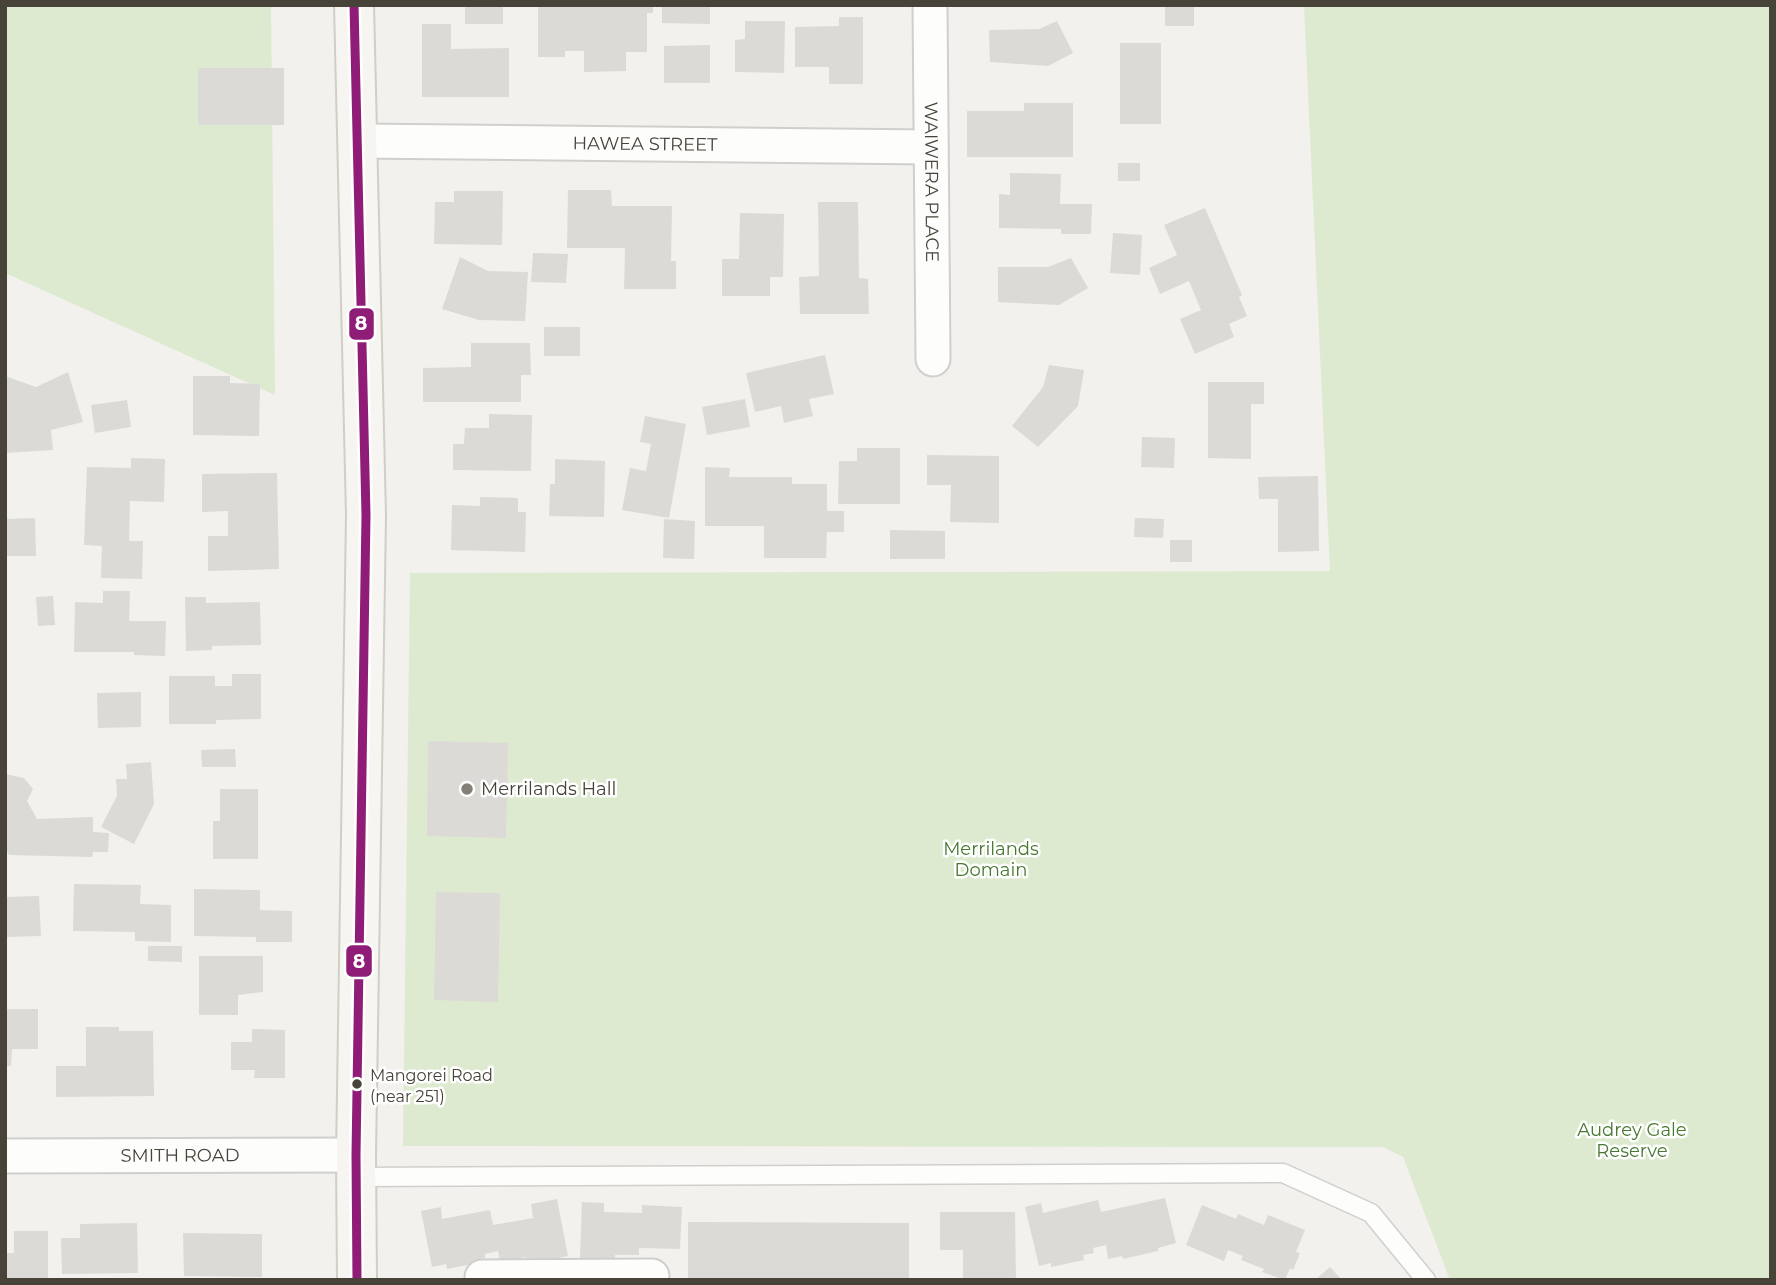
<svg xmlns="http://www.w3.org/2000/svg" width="1776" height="1285" viewBox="0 0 1776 1285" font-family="Montserrat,sans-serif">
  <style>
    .green { fill: #deead0 }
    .building { fill: #dcdad6 }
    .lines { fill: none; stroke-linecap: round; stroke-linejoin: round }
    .lane-casing { stroke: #d0cfcb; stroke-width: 21 }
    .street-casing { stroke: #d0cfcb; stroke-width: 37 }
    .secondary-casing { stroke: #d0cec5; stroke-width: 42 }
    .lane { stroke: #fdfdfc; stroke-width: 18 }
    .street { stroke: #fdfdfc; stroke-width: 33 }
    .secondary { stroke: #f6f5f1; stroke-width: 38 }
    .bus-1-casing { stroke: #fff; stroke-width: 14 }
    .bus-1 { stroke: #8f1d78; stroke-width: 9 }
    .poi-dot { fill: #848078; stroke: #fff; stroke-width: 2.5 }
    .bus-dot { fill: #484339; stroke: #fff; stroke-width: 2.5 }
    .labels { text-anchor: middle; stroke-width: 5; stroke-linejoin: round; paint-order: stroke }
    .bus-label { font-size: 16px; fill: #484339; stroke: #fff; text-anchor: start }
    .street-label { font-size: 18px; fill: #484339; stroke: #fff }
    .poi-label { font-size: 18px; fill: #484339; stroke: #fff; text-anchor: start }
    .park-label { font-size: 18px; fill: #477730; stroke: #fff }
    .line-badge { stroke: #fff; stroke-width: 2.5 }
    .badge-label { font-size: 19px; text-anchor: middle; font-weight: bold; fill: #fff }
  </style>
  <rect width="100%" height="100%" fill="#f2f1ed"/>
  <g class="green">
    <polygon points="5,5 271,5 275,395 5,273"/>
    <polygon points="1304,5 1771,5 1771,1280 1450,1280 1403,1157 1383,1147 403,1146 410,573 1330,571"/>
  </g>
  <g class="building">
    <rect x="465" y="5" width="38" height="19"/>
    <polygon points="538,5 653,5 653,13 647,13 647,52 626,52 626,71 584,72 584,51 565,51 565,57 538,57"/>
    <polygon points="662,5 710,5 710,24 662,23"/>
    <rect x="1165" y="5" width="29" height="21"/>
    <polygon points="839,17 863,17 863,84 829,84 829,67 795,67 795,27 839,26"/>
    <polygon points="745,21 785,21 784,73 735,72 735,40 745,39"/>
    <polygon points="1057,21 1073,53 1048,66 990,62 989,30 1039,29"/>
    <polygon points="422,24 451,24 451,49 509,48 509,97 422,97"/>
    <rect x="1120" y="43" width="41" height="81"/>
    <polygon points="710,45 710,83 664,83 664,46"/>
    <rect x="198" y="68" width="86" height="57"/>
    <polygon points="1024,103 1073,103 1073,157 967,157 967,111 1024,111"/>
    <rect x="1118" y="163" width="22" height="18"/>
    <polygon points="1010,173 1061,174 1060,204 1092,204 1091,234 1061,234 1061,229 999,228 999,194 1010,195"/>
    <polygon points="568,190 611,190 612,206 672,206 671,261 676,261 676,289 624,289 625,248 567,248"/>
    <polygon points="454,191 503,191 502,245 434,244 435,202 454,202"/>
    <polygon points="818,202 858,202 859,278 868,279 869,314 800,314 799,277 819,276"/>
    <polygon points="1205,208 1242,295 1239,297 1247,316 1229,324 1234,337 1195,354 1180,319 1201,310 1189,281 1160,294 1149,268 1177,255 1164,225"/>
    <polygon points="740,213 784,214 783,277 770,277 770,296 722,296 722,259 739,259"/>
    <polygon points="1113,233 1142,235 1140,275 1110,273"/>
    <polygon points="533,253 568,254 566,283 531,282"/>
    <polygon points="460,257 488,271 528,272 525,321 479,320 442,309"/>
    <polygon points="1071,258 1088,288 1059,305 998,302 998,267 1048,267"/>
    <rect x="544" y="327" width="36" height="29"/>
    <polygon points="471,343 530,343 531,375 521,375 521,402 423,402 423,368 471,367"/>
    <polygon points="825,355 834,394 809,399 813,416 784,423 781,406 755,412 746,373"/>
    <polygon points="1049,365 1084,370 1078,406 1038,447 1012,426 1043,387"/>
    <polygon points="68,372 83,422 51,430 53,450 5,453 5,376 36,387"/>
    <polygon points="193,376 230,376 230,383 260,384 259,436 193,435"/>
    <polygon points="1208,382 1264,382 1264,404 1251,404 1251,459 1208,458"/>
    <polygon points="745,399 750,427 707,435 702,407"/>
    <polygon points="127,400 131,427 95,433 91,405"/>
    <polygon points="489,414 532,415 531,471 453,470 453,444 464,444 465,428 489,428"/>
    <polygon points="645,416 686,424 669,518 622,510 630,468 646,471 651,444 640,442"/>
    <polygon points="1142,437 1175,438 1174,468 1141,467"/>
    <polygon points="857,448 900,448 900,504 838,504 839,461 857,461"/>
    <polygon points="927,455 999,456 999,523 950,522 951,485 927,485"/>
    <polygon points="131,458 165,459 164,502 130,501 129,541 143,541 142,579 101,578 102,546 84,545 87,467 131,468"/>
    <polygon points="555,459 605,461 604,517 549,516 550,484 555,484"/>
    <polygon points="705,467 730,468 729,477 792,477 792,484 827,484 827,511 844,511 844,532 827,532 826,558 764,558 764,526 705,526"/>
    <polygon points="277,473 279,569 208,571 208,536 228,536 228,511 202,512 202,474"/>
    <polygon points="1318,476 1319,551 1278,552 1278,499 1259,499 1258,477"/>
    <polygon points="480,497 518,498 518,512 526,512 525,552 451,550 452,505 480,506"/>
    <polygon points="35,518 36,556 5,556 5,519"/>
    <polygon points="1135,518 1164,519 1163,538 1134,537"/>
    <polygon points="664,519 695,521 694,559 663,558"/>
    <polygon points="890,530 945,531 945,559 890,559"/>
    <rect x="1170" y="540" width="22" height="22"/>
    <polygon points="103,591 130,591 129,621 166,621 165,656 134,655 134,652 74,652 75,602 103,603"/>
    <polygon points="53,596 55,625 38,626 36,597"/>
    <polygon points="185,597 206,597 206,603 260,602 261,645 212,646 212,650 186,651"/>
    <polygon points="232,674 261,674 261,719 216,720 216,724 169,724 169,676 215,676 215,686 232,686"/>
    <polygon points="141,692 141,727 98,728 97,693"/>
    <polygon points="428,741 508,743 506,838 427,836"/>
    <polygon points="235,749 236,767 202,767 201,750"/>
    <polygon points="151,762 154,804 134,844 101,827 117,796 116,779 127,779 126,764"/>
    <polygon points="5,774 24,778 33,789 27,801 37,819 93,817 93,832 109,833 108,852 93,852 92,857 9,855 5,848"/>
    <polygon points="220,789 258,789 258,859 213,859 213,821 220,821"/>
    <polygon points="74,884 141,885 140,904 171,905 171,942 135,941 135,932 73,931"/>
    <polygon points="194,889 260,890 260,910 292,911 292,942 256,942 256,937 194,936"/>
    <polygon points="436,892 500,893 498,1002 434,1000"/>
    <polygon points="39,896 41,936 5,937 5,897"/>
    <polygon points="148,946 182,946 182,962 148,961"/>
    <polygon points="199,956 263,956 263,992 238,995 238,1015 199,1015"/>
    <polygon points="5,1009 38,1009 38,1049 12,1049 11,1066 5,1066"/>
    <polygon points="86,1027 119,1027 119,1031 153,1031 154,1096 56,1097 56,1066 86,1066"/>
    <polygon points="252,1029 285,1030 285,1078 254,1078 255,1070 231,1070 231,1042 252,1042"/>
    <polygon points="1165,1198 1176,1243 1158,1248 1158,1251 1123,1259 1122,1256 1108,1259 1106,1245 1093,1248 1094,1253 1083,1255 1084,1260 1051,1267 1051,1263 1039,1266 1025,1207 1041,1203 1043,1213 1098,1200 1101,1212"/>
    <polygon points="557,1199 568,1256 527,1264 526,1257 500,1262 498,1251 485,1254 485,1258 476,1260 477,1263 447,1269 446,1264 432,1267 421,1211 441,1207 442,1219 490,1210 493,1225 533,1218 531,1204"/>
    <polygon points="582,1202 604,1203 604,1212 642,1213 642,1205 682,1207 680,1249 639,1248 639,1255 615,1255 615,1260 580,1258"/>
    <polygon points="1202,1205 1236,1219 1238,1214 1264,1225 1268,1215 1305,1230 1296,1252 1300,1253 1293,1270 1290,1268 1285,1280 1262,1272 1264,1269 1241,1260 1243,1256 1228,1250 1224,1261 1186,1245"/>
    <polygon points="940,1212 1015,1212 1016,1280 963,1280 963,1250 940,1250"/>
    <polygon points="688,1222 909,1223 909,1280 688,1280"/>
    <polygon points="137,1223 138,1273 62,1274 61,1238 80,1238 80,1224"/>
    <polygon points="14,1231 48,1231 48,1280 5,1280 5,1253 14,1253"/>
    <polygon points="183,1233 262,1234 262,1277 184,1276"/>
    <polygon points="1330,1267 1342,1280 1315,1280"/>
  </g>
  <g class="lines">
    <g class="lane-casing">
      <polyline id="lane" points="356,1177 1283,1173 1371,1213 1426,1280"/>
    </g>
    <g class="street-casing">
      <g id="street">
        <path id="s1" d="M 930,5 L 933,359"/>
        <path id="s2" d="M 358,141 L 931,147"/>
        <path id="s3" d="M 5,1156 L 356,1155"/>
        <polyline points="482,1277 652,1276"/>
      </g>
    </g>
    <g class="secondary-casing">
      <polyline id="secondary" points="354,5 366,515 356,1155 357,1280"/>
    </g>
    <use href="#lane" class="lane"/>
    <use href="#street" class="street"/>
    <use href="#secondary" class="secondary"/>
    <g class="bus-1-casing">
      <polyline id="bus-1" points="354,5 366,515 356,1155 357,1280"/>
    </g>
    <use href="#bus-1" class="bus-1"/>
  </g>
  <circle class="poi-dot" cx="467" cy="789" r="7"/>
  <circle class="bus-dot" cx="357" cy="1084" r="6"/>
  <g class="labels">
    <g class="bus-label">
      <text x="370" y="1081">Mangorei Road<tspan x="370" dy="21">(near 251)</tspan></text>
    </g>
    <g class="street-label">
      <text dy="6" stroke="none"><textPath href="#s2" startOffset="287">HAWEA STREET</textPath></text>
      <text dy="6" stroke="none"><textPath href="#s1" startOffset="177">WAIWERA PLACE</textPath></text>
      <text dy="6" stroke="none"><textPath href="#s3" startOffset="175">SMITH ROAD</textPath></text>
    </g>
    <g class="poi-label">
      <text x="481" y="795">Merrilands Hall</text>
    </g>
    <g class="park-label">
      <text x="991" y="855">Merrilands<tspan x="991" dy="21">Domain</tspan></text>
      <text x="1632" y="1136">Audrey Gale<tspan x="1632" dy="21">Reserve</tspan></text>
    </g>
  </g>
  <g class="line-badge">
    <rect x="348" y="307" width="27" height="34" rx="7" fill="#8f1d78"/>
    <rect x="345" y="944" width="28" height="34" rx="7" fill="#8f1d78"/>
  </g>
  <g class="badge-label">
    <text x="361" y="330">8</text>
    <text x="359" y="968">8</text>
  </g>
  <rect width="1776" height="1285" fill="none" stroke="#484339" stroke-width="14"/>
</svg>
